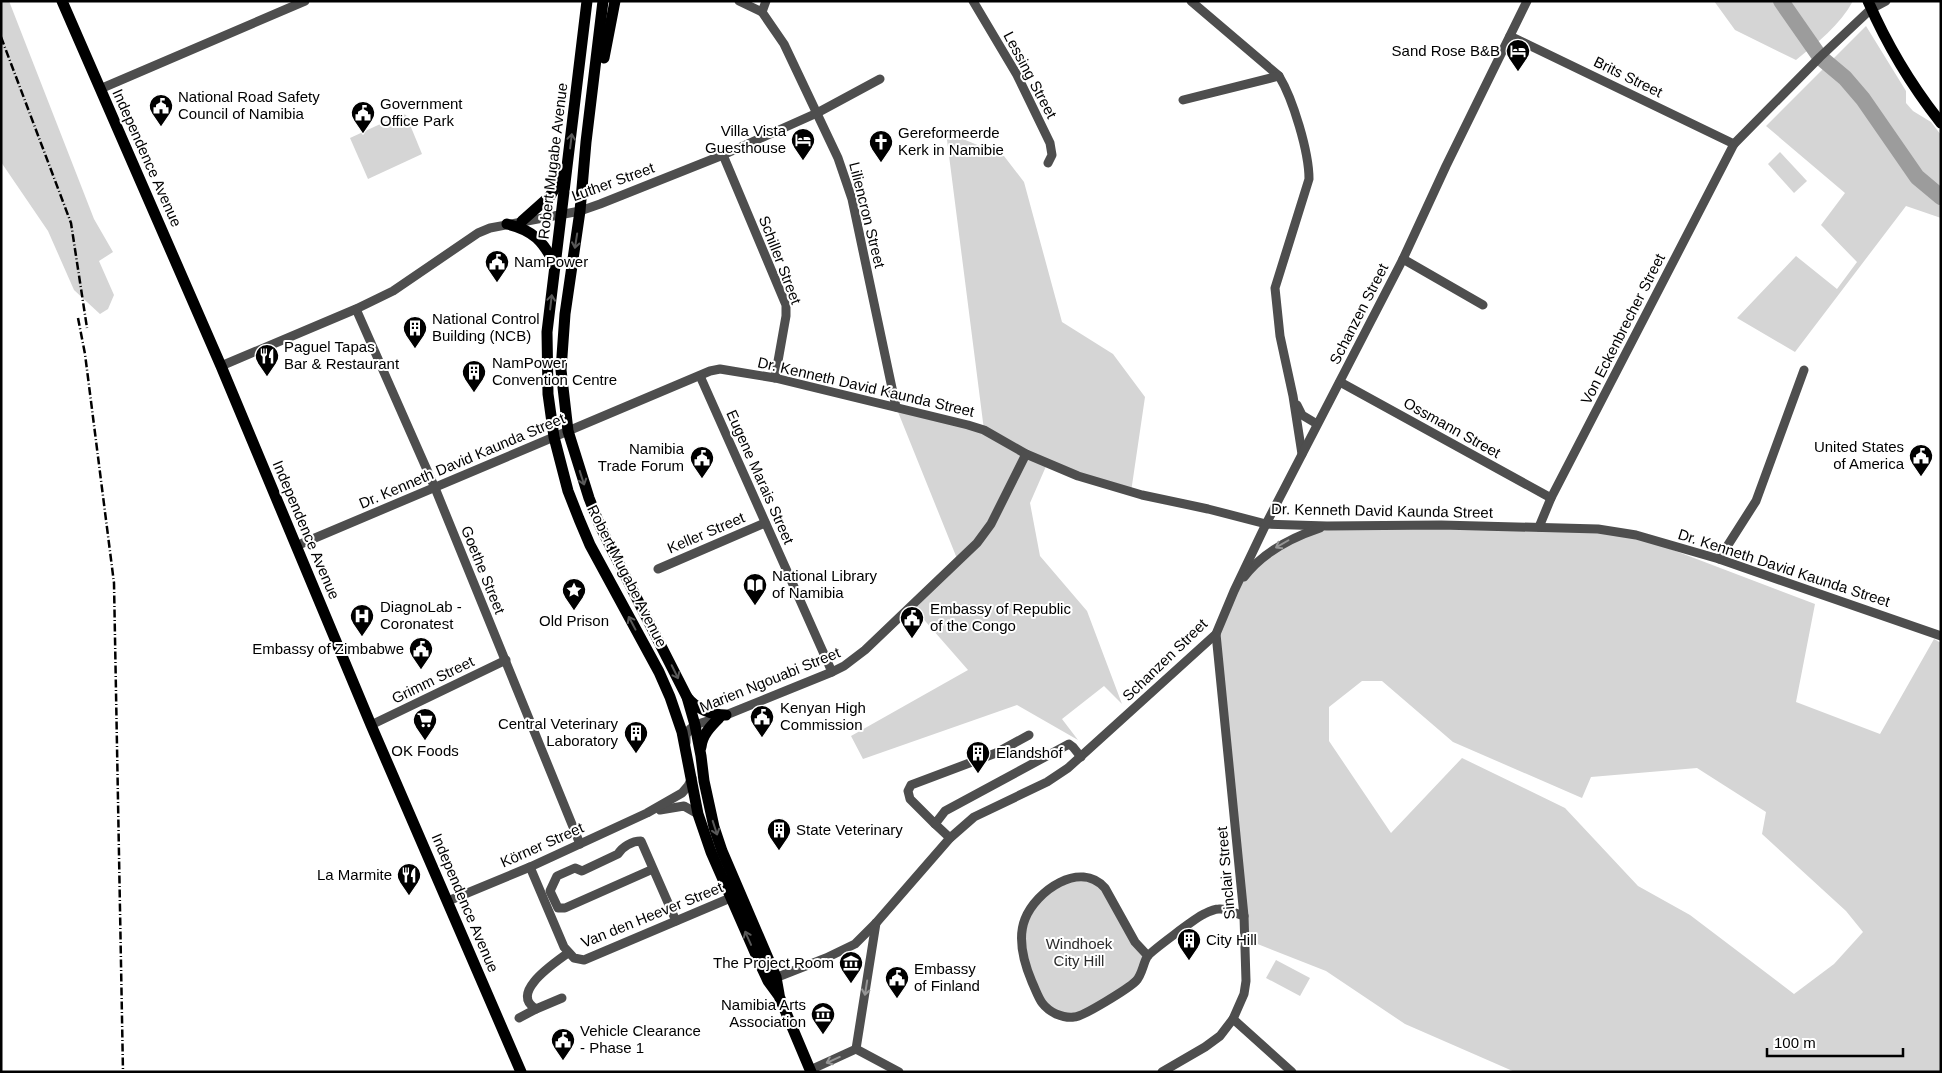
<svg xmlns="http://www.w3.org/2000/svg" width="1942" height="1073" viewBox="0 0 1942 1073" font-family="Arial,sans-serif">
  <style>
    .green { fill: #d5d5d5; fill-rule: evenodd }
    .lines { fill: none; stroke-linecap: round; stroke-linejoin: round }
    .river { stroke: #9c9c9c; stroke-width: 16 }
    .minor { stroke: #4e4e4e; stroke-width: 9 }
    .major { stroke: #000; stroke-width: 11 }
    .rail { stroke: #000; stroke-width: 2.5; stroke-dasharray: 8 2.5 1 2.5; stroke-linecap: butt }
    .oneway { stroke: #595959 }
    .oneway2 { stroke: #959595 }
    .labels { text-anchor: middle; stroke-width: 4; stroke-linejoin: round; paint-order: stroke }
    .poi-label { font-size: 15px; fill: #000; stroke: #fff; text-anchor: start }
    .street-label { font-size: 15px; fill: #000; stroke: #fff }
    .park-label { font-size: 15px; fill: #2c2c2c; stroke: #fff }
  </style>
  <rect width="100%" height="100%" fill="#fff"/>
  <g class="green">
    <polygon points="1,1 9,1 94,219 113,252 99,261 114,295 108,309 100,314 74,290 48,231 1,162"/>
    <path d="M 1714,1 L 1853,1 C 1840,25 1817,43 1796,60 L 1735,30 Z"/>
    <polygon points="1866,26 1906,91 1906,103 1913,111 1931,122 1941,135 1941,218 1906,206 1795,352 1737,318 1796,256 1837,289 1857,262 1821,225 1845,193 1766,126"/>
    <polygon points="402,114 406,115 422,154 368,179 350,138"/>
    <polygon points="946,132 1004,156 1024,182 1062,322 1113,354 1145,397 1131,492 1047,464 1030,503 1040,556 1087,611 1122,704 1104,686 1062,719 1078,740 1017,705 863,759 851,736 968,670 912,606 958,561 896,407 984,430"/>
    <polygon points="1780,152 1807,181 1794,193 1768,164"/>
    <path d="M 1327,526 L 1598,529 L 1652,542 L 1815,604 L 1796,702 L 1880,734 L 1934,639 L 1941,643 L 1941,1072 L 1515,1072 L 1405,1024 L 1326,971 L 1245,939 L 1216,634 L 1234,591 L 1275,547 ZM 1362,681 L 1382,681 L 1453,742 L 1582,798 L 1591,777 L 1697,768 L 1766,812 L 1762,834 L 1846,911 L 1863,932 L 1834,964 L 1794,994 L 1690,915 L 1638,886 L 1565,808 L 1462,758 L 1391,833 L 1329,741 L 1329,707 Z"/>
    <polygon points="1071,877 1099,882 1148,956 1137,980 1076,1017 1044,1008 1022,946 1032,905"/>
    <polygon points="1276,960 1310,978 1300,996 1266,978"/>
  </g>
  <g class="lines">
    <polyline class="river" points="1781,1 1820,57 1845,78 1863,99 1917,177 1941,197"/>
    <g class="minor">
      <polyline points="739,1 762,12 784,44 838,158 852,199 896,407"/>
      <polyline points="973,1 1017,75 1050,143 1052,155 1048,163"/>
      <path d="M 1191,1 L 1279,76 C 1293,99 1309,152 1309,179 L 1275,288 L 1280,336 L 1293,396 L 1302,454"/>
      <polyline points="762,12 766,1"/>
      <polyline points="1510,36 1734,144"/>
      <polyline points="100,89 305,1"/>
      <polyline points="1183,100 1279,76"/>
      <polyline points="723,155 786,305 786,316 775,378"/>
      <polyline points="1403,259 1483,305"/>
      <polyline points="356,309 435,488 580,844"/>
      <polyline points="221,366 356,309 393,291 478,233 490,228 580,211 600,204 723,155 817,113 880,79"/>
      <polyline points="700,376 832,672"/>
      <polyline points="1340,382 1551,498"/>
      <polyline points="1297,405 1302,415 1317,424"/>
      <polyline points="1539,527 1551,498 1734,144 1820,57 1871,9 1886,1"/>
      <polyline points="296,546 710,371 720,369 775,378 968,425 984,430 1026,454 1078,476 1142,495 1208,509 1266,524 1327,526 1441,525 1598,529 1636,535 1719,559 1941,636"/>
      <polyline points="1719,559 1756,501 1804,370"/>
      <polyline points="658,569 765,523"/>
      <path d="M 1244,577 C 1263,552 1290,538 1320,528"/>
      <polyline points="371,725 506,660"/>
      <polyline points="1029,735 996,753 911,785 908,791 910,799 935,824 945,811 1069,744 1073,747 1081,757"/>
      <polyline points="686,743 686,735 690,729 695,725 726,715 832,672 844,666 865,650 977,543 991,524 1026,454"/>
      <polyline points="660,810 684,806 698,814"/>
      <polyline points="935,824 950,838"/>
      <polyline points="530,867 564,947 574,958 584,960 735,896"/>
      <path d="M 653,869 L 565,908 L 558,908 L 550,891 L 557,876 L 575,868 L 582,871 L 618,854 C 622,847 632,841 641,841 L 676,921"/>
      <polyline points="448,901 530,867 647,813 682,793 688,786 692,778"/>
      <path d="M 1148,956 L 1135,942 L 1105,888 C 1080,860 1036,891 1025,919 C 1017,939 1024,963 1032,982 C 1039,997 1040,1006 1056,1014 C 1061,1016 1069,1018 1074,1017 C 1083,1017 1129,988 1136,981 C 1142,975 1143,964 1147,957 C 1150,952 1197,917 1204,914 C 1208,912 1214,909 1219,909 C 1226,908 1237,914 1244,916"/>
      <polyline points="770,980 826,958 855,944 876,923 950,838 974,817 1047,782 1068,768 1216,634 1234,591 1266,524 1403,259 1446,166 1527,1"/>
      <path d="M 562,998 L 536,1009 C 508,993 556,962 568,953"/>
      <polyline points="519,1018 536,1009"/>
      <polyline points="1233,1019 1292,1072"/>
      <polyline points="856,1049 876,923"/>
      <polyline points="856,1049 899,1072"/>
      <polyline points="810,1070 856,1049"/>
      <polyline points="1162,1072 1205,1047 1220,1036 1233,1019 1244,994 1246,981 1244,916 1216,634"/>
    </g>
    <g class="major">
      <polyline points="62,1 221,366 371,725 521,1072"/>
      <polyline points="587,1 547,332 548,394 554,437 568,491 579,519 590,545 659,672 670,697 682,732 698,814 711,852 761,966 768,981 779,996 811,1072"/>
      <polyline points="603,1 586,142 580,211 565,314 561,370 568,431 589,498 600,526 687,697 695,725 701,756 704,781 714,827 722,851 776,977 779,994"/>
      <path d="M 1868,1 C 1887,45 1911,85 1941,123"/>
      <polyline points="604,58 615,1"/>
      <polyline points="522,221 550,196 565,172"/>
      <path d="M 507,224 C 534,230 543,242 555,264"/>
      <path d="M 687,697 C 696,709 712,715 726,715"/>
      <path d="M 701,747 C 702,735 711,726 719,718"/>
    </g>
    <g class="rail">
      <polyline points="1,37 71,223 87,328"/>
      <polyline points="78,318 85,354 114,583 123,1072"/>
    </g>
  </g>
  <defs><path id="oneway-shaft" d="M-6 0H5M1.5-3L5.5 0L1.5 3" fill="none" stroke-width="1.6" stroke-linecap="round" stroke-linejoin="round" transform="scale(1.25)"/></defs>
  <g class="oneway">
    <use href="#oneway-shaft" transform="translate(571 141) rotate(-83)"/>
    <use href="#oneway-shaft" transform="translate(576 241) rotate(99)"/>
    <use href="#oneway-shaft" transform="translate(551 302) rotate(-83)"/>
    <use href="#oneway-shaft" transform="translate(582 478) rotate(72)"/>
    <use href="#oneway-shaft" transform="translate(632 623) rotate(-118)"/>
    <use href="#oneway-shaft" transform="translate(675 672) rotate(64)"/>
    <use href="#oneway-shaft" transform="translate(715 828) rotate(72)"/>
    <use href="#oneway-shaft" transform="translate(748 938) rotate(-114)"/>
  </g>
  <g class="oneway2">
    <use href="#oneway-shaft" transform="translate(1282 544) rotate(150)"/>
    <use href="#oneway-shaft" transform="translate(866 988) rotate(99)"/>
    <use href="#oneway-shaft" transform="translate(833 1060) rotate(156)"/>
  </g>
  <defs>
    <g id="hotel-pin" transform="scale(1.25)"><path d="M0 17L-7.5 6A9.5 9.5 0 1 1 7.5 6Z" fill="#000" stroke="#fff"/><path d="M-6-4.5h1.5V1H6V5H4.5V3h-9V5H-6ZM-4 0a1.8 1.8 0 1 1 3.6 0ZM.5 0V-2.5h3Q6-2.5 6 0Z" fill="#fff"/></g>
    <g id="civic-pin" transform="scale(1.25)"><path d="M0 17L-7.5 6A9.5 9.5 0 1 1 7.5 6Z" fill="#000" stroke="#fff"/><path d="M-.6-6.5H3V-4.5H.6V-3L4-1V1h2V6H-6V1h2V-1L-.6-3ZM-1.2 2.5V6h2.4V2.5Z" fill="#fff"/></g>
    <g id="church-pin" transform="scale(1.25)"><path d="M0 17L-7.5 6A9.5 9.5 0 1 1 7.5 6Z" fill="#000" stroke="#fff"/><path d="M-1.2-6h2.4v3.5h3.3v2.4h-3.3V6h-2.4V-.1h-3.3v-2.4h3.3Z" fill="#fff"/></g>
    <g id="building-pin" transform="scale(1.25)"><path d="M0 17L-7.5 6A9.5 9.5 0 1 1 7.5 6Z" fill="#000" stroke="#fff"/><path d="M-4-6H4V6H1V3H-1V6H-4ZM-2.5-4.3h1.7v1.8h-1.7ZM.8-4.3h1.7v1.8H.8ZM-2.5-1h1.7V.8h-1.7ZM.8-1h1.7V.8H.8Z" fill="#fff"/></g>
    <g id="restaurant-pin" transform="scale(1.25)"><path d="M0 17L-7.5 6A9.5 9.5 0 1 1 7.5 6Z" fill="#000" stroke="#fff"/><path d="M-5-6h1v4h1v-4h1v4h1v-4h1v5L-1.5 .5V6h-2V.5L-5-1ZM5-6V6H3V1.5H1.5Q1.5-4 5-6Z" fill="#fff"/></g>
    <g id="library-pin" transform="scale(1.25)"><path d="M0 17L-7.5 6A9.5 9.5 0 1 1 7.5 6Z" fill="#000" stroke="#fff"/><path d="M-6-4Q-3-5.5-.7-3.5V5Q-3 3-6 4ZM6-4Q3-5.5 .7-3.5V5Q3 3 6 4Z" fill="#fff"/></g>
    <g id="sight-pin" transform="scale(1.25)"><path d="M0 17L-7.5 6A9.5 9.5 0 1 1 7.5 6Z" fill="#000" stroke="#fff"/><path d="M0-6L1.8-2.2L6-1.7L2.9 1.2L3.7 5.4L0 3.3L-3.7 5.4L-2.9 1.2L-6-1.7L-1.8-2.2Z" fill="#fff"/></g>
    <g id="hospital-pin" transform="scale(1.25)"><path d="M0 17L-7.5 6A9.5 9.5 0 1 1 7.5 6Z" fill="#000" stroke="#fff"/><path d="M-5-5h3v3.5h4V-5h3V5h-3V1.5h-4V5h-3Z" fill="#fff"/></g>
    <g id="supermarket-pin" transform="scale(1.25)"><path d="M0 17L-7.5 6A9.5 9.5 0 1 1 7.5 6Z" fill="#000" stroke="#fff"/><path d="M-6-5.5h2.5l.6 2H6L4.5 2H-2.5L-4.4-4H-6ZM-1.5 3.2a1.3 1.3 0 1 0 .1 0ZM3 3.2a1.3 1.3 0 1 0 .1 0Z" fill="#fff"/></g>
    <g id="museum-pin" transform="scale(1.25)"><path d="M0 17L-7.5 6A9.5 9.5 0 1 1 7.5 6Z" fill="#000" stroke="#fff"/><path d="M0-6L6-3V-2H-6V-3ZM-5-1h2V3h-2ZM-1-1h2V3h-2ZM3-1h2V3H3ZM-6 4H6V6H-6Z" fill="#fff"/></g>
  </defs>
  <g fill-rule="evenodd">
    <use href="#hotel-pin" x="1518" y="51"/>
    <use href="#civic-pin" x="161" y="106"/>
    <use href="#civic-pin" x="363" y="113"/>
    <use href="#hotel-pin" x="803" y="140"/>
    <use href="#church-pin" x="881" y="142"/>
    <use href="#civic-pin" x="497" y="262"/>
    <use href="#building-pin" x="415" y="328"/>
    <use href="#restaurant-pin" x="267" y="356"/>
    <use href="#building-pin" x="474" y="372"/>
    <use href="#civic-pin" x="1921" y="456"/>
    <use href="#civic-pin" x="702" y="458"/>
    <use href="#library-pin" x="755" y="585"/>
    <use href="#sight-pin" x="574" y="590"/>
    <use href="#hospital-pin" x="362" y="616"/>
    <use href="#civic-pin" x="912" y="618"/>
    <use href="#civic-pin" x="421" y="649"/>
    <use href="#civic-pin" x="762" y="717"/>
    <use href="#supermarket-pin" x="425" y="720"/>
    <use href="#building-pin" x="636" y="733"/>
    <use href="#building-pin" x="978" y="753"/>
    <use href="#building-pin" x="779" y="830"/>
    <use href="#restaurant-pin" x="409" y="875"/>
    <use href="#building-pin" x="1189" y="940"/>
    <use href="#museum-pin" x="851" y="963"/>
    <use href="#civic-pin" x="897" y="978"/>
    <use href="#museum-pin" x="823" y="1014"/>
    <use href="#civic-pin" x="563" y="1040"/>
  </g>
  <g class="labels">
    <g class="poi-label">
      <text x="1500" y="56" text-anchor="end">Sand Rose B&amp;B</text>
      <text x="178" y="102">National Road Safety<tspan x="178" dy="17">Council of Namibia</tspan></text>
      <text x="380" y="109">Government<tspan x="380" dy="17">Office Park</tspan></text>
      <text x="786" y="136" text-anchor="end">Villa Vista<tspan x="786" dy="17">Guesthouse</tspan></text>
      <text x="898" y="138">Gereformeerde<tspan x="898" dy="17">Kerk in Namibie</tspan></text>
      <text x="514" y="267">NamPower</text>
      <text x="432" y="324">National Control<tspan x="432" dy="17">Building (NCB)</tspan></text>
      <text x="284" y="352">Paguel Tapas<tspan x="284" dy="17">Bar &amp; Restaurant</tspan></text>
      <text x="492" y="368">NamPower<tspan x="492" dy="17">Convention Centre</tspan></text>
      <text x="1904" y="452" text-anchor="end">United States<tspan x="1904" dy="17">of America</tspan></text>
      <text x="684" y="454" text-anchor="end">Namibia<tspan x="684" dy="17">Trade Forum</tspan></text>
      <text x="772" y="581">National Library<tspan x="772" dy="17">of Namibia</tspan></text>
      <text x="380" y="612">DiagnoLab -<tspan x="380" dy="17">Coronatest</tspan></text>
      <text x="930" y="614">Embassy of Republic<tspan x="930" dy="17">of the Congo</tspan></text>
      <text x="574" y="626" text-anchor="middle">Old Prison</text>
      <text x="404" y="654" text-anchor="end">Embassy of Zimbabwe</text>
      <text x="780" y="713">Kenyan High<tspan x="780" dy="17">Commission</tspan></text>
      <text x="618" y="729" text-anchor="end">Central Veterinary<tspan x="618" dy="17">Laboratory</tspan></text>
      <text x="425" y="756" text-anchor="middle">OK Foods</text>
      <text x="996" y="758">Elandshof</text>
      <text x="796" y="835">State Veterinary</text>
      <text x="392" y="880" text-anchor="end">La Marmite</text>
      <text x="1206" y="945">City Hill</text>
      <text x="834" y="968" text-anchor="end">The Project Room</text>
      <text x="914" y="974">Embassy<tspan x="914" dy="17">of Finland</tspan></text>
      <text x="806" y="1010" text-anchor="end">Namibia Arts<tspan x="806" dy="17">Association</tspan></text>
      <text x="580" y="1036">Vehicle Clearance<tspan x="580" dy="17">- Phase 1</tspan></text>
    </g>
    <g class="street-label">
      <text transform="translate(1030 75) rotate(62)" y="5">Lessing Street</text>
      <text transform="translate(1628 77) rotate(26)" y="5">Brits Street</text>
      <text transform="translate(147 158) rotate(66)" y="5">Independence Avenue</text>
      <text transform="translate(553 161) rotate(-83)" y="5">Robert Mugabe Avenue</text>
      <text transform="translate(613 182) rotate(-20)" y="5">Luther Street</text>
      <text transform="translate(867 215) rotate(76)" y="5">Liliencron Street</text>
      <text transform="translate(780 260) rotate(69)" y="5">Schiller Street</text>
      <text transform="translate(1359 314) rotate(-63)" y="5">Schanzen Street</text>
      <text transform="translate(1623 329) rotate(-63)" y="5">Von Eckenbrecher Street</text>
      <text transform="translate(866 387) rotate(13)" y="5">Dr. Kenneth David Kaunda Street</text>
      <text transform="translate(1452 428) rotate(29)" y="5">Ossmann Street</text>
      <text transform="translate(462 461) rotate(-23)" y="5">Dr. Kenneth David Kaunda Street</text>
      <text transform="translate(760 477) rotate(66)" y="5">Eugene Marais Street</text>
      <text transform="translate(1382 511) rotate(1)" y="5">Dr. Kenneth David Kaunda Street</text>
      <text transform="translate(306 530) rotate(67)" y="5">Independence Avenue</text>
      <text transform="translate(706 533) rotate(-23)" y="5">Keller Street</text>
      <text transform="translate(1784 568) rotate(18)" y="5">Dr. Kenneth David Kaunda Street</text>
      <text transform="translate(483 570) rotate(68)" y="5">Goethe Street</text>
      <text transform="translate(627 576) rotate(63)" y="5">Robert Mugabe Avenue</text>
      <text transform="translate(1165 660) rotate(-44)" y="5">Schanzen Street</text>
      <text transform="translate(433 680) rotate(-26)" y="5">Grimm Street</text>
      <text transform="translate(770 680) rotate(-22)" y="5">Marien Ngouabi Street</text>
      <text transform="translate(542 845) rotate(-24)" y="5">Körner Street</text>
      <text transform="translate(1226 873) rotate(-95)" y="5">Sinclair Street</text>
      <text transform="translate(465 903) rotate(67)" y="5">Independence Avenue</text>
      <text transform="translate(652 915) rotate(-22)" y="5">Van den Heever Street</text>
    </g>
    <g class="park-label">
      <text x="1079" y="949">Windhoek<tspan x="1079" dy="17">City Hill</tspan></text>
    </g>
  </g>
  <rect width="1942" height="1073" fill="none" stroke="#000000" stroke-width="5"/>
  <path d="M1767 1048v8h136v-8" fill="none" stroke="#000000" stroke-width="2.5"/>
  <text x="1774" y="1048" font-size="15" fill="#000000" stroke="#ffffff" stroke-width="4" paint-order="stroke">100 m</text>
</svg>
